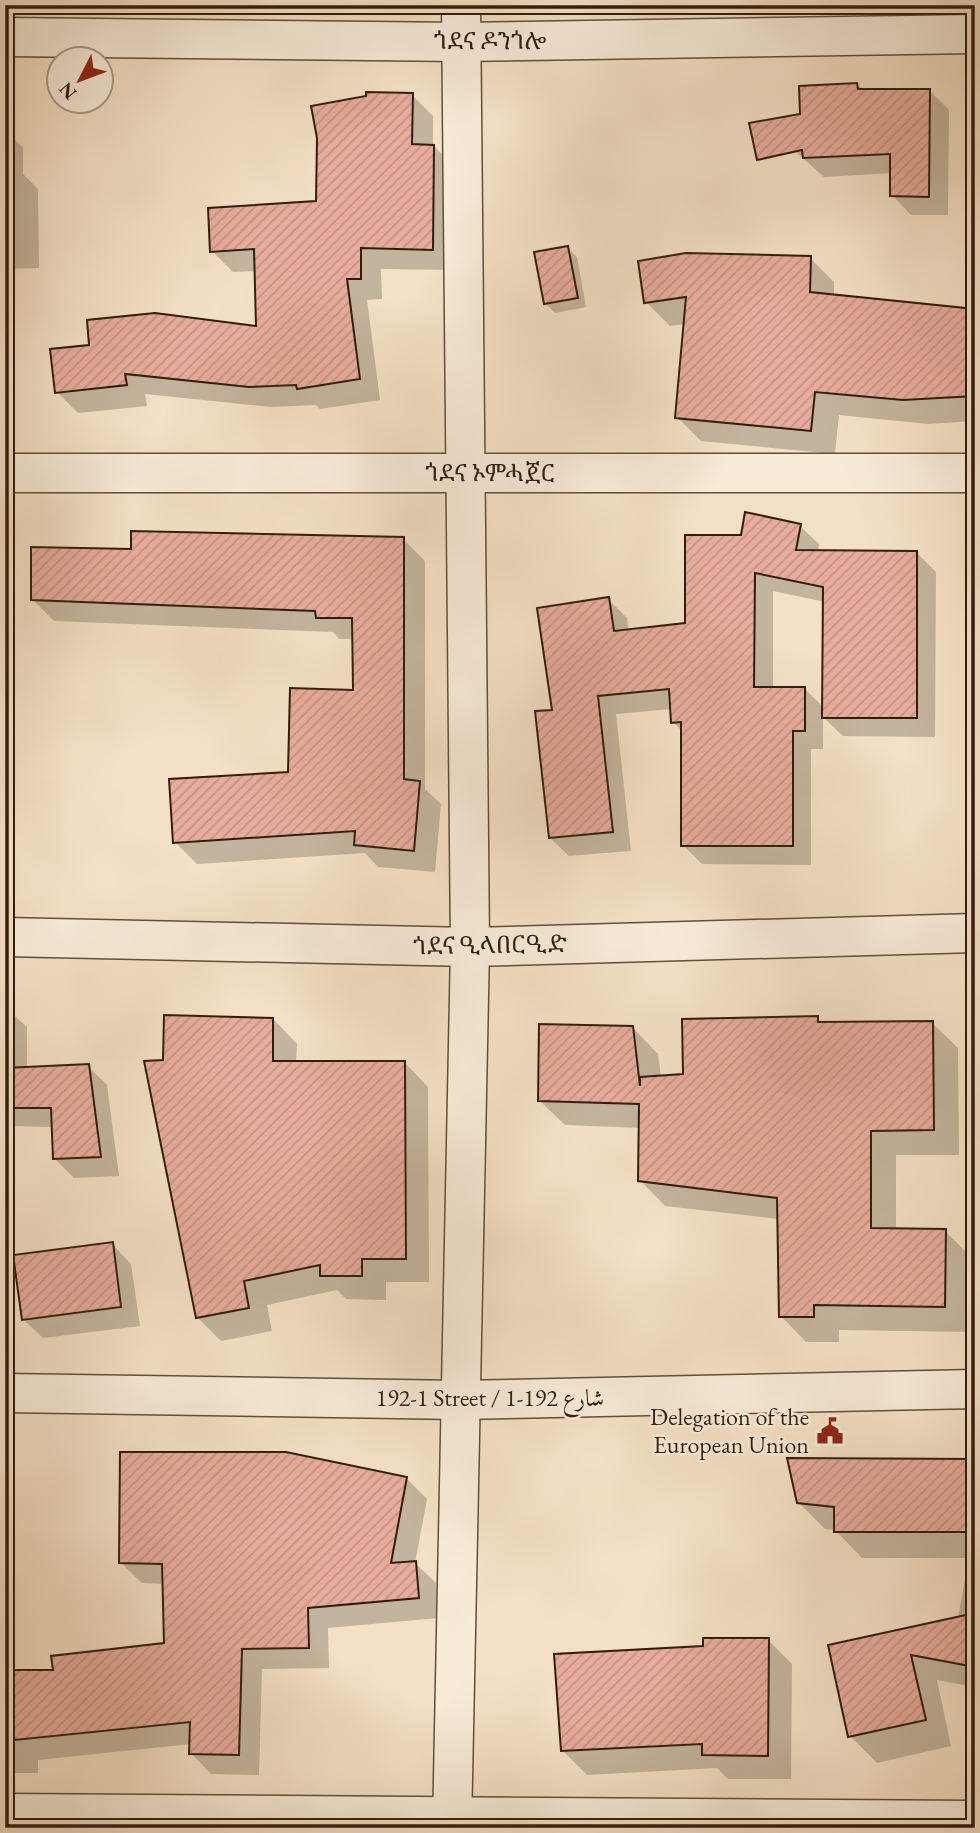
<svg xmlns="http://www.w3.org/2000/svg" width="980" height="1833" viewBox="0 0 980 1833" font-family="'EB Garamond',Amiri,'Noto Serif Ethiopic',serif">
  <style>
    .shadow { fill: #0003; fill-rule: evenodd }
    .building { fill: url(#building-hatch); stroke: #321c10; stroke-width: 2 }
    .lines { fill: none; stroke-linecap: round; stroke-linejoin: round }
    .minor-casing { stroke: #624d3d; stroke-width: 41 }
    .minor { stroke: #f8ecd9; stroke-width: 38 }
    .labels { text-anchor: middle; stroke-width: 5; stroke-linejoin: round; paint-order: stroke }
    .street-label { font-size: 24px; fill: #321c10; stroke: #f8ecd9 }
    .poi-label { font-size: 24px; fill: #321c10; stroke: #f8ecd9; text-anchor: end }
  </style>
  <defs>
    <pattern id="building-hatch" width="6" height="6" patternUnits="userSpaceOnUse" patternTransform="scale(1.75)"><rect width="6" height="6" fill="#e7ac9b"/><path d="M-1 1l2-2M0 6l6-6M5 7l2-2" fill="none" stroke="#c79384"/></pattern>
  </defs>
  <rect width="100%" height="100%" fill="#f4e1c5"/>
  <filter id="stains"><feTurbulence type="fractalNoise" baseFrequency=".00286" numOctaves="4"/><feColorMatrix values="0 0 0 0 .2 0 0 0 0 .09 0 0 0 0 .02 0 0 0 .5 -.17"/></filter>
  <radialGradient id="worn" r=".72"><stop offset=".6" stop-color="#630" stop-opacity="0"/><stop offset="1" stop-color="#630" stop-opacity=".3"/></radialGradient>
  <g class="shadow">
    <polygon points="857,84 863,90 930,91 949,110 948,215 911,215 892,195 892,173 824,177 796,152 799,116"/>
    <polygon points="412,95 433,116 433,145 454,167 453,270 381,269 382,299 367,300 380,400 320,409 316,405 271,407 145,394 147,406 78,413 57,392 258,328 256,271 233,272 212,251 318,202"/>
    <polygon points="5,130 23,148 23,174 38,189 39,268 5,269"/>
    <polygon points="567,248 577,257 586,307 555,313 545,303"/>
    <polygon points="810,258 834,282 834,296 971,310 970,295 975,294 975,421 928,424 839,415 835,454 701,441 677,417 685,324 670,326 646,302"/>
    <path d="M 800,526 L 819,544 L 818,552 L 917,553 L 936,572 L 935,737 L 843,736 L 823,717 L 823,749 L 811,749 L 811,865 L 702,864 L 683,845 L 682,731 L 673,722 L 672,709 L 616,714 L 631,851 L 569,856 L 550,838 L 554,711 L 608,599 L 627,618 L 629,631 L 687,625 L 743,537 ZM 773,591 L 825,602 L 824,708 L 805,689 L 773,689 Z"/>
    <polygon points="403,539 425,561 425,789 441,804 435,872 378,867 365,853 197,864 175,842 289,774 355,692 354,639 339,639 333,632 54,621 32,599 133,550"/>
    <polygon points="5,1007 27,1027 27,1069 88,1066 107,1085 119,1176 74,1178 55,1159 53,1127 5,1126"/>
    <polygon points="817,1018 823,1024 932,1023 958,1048 959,1155 896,1155 896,1230 945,1231 971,1257 970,1332 839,1330 839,1342 806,1342 781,1316 779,1219 665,1206 640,1180 641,1128 565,1125 539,1100 633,1028 658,1054 661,1077 685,1076"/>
    <polygon points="273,1019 297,1044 296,1062 404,1062 428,1087 429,1282 386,1282 386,1300 346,1299 337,1290 267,1305 272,1331 221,1341 197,1317 164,1062"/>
    <polygon points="112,1244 131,1264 140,1326 43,1338 23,1319"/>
    <polygon points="975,1461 975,1687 937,1680 951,1746 877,1763 850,1736 830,1646 958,1618 969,1558 862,1558 835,1530 825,1529 798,1502"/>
    <polygon points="406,1478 427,1499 415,1563 436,1583 439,1618 328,1628 329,1668 262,1669 259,1775 211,1774 191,1753 191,1744 38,1760 38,1773 5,1773 5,1672 55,1672 166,1645 164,1584 142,1583 121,1563"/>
    <polygon points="768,1640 792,1664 791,1779 728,1779 717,1768 587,1775 562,1750 705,1648"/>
  </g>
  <g class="building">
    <polygon points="857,83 858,89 930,89 929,197 890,196 890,154 803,158 802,150 757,160 749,123 800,114 799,86"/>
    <polygon points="366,92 413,93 412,144 434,145 433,250 361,248 361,279 347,279 360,379 297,389 296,385 249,387 125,374 127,385 55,393 50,349 89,345 87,320 155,313 256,326 254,249 210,252 208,208 316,201 317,138 311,106 366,96"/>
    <polygon points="568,246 578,298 544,304 534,252"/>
    <polygon points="686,253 811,256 810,292 975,309 975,396 903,400 815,392 811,431 675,418 686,297 644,303 638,261"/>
    <polygon points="745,512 801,524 796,550 917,551 917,718 822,718 823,587 755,573 754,687 805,687 805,731 793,731 793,846 681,846 681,722 671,723 669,689 598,696 613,832 549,838 535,711 552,710 537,608 609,597 614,631 685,623 685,535 741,535"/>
    <polygon points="131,531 404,537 404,779 420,781 414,851 354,845 355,831 173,843 169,779 288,772 290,688 353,690 352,618 316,618 315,611 31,600 31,547 131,549"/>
    <polygon points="164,1015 273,1018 273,1061 405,1061 406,1259 362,1259 362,1276 320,1276 320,1265 244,1281 249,1308 196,1318 144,1061 163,1060"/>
    <polygon points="818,1016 818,1022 933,1021 934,1130 871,1131 871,1228 946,1229 945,1307 814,1305 814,1317 779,1317 777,1198 638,1181 639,1104 538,1101 539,1024 633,1026 640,1086 640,1077 683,1074 682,1019"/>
    <polygon points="89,1064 101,1157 53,1159 51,1108 5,1108 5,1068"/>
    <polygon points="113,1242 121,1307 22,1320 13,1255"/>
    <polygon points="120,1452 286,1452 407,1477 391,1563 416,1561 419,1598 308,1608 309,1648 242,1649 239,1755 189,1754 190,1722 5,1741 5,1670 53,1670 51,1656 164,1643 162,1564 119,1563"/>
    <polygon points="787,1458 975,1459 975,1532 834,1532 834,1507 797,1503"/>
    <polygon points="975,1613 975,1667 911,1655 926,1720 848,1737 828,1645"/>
    <polygon points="703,1638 769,1638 768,1756 702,1755 702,1744 561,1751 554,1654 703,1646"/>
  </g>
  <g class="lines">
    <g class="minor-casing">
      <g id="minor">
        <polyline points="5,37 462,42 975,34"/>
        <polyline points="5,473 975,473"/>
        <polyline points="5,937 470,947 975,933"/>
        <polyline points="5,1393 460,1400 975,1389"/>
        <polyline points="5,1813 975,1820"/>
        <polyline points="452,1828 470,947 461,5"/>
      </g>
    </g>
    <use href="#minor" class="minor"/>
  </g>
  <defs>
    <g id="civic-bare" transform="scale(2.1)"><path d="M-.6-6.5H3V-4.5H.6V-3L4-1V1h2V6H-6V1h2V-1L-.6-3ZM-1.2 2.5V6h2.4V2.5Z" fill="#8f2418" stroke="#f8ecd9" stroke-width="2.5" paint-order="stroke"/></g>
  </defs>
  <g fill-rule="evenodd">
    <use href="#civic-bare" x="830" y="1431"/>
  </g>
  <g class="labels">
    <g class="street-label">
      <text x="490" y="49">ጎደና ዶንጎሎ</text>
      <text x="490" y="481">ጎደና ኦምሓጀር</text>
      <text transform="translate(490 945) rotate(-1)" y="8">ጎደና ዒላበርዒድ</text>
      <text x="490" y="1406">192-1 Street / شارع 192-1</text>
    </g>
    <g class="poi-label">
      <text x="809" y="1425">Delegation of the<tspan x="809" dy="28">European Union</tspan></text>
    </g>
  </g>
  <rect width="980" height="1833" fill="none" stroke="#f4e1c5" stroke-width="28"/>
  <rect x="7" y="7" width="966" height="1819" fill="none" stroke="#321c10" stroke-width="3.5"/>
  <rect x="14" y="14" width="952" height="1805" fill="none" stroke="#321c10" stroke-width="2"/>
  <g transform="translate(80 80) rotate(228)"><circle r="33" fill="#f8ecd9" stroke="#a99989" stroke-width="2"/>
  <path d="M0-5L12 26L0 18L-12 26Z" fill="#8f2418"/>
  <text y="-10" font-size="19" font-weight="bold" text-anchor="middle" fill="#321c10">N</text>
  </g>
  <rect width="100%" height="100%" filter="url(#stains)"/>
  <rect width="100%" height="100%" fill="url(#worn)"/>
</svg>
